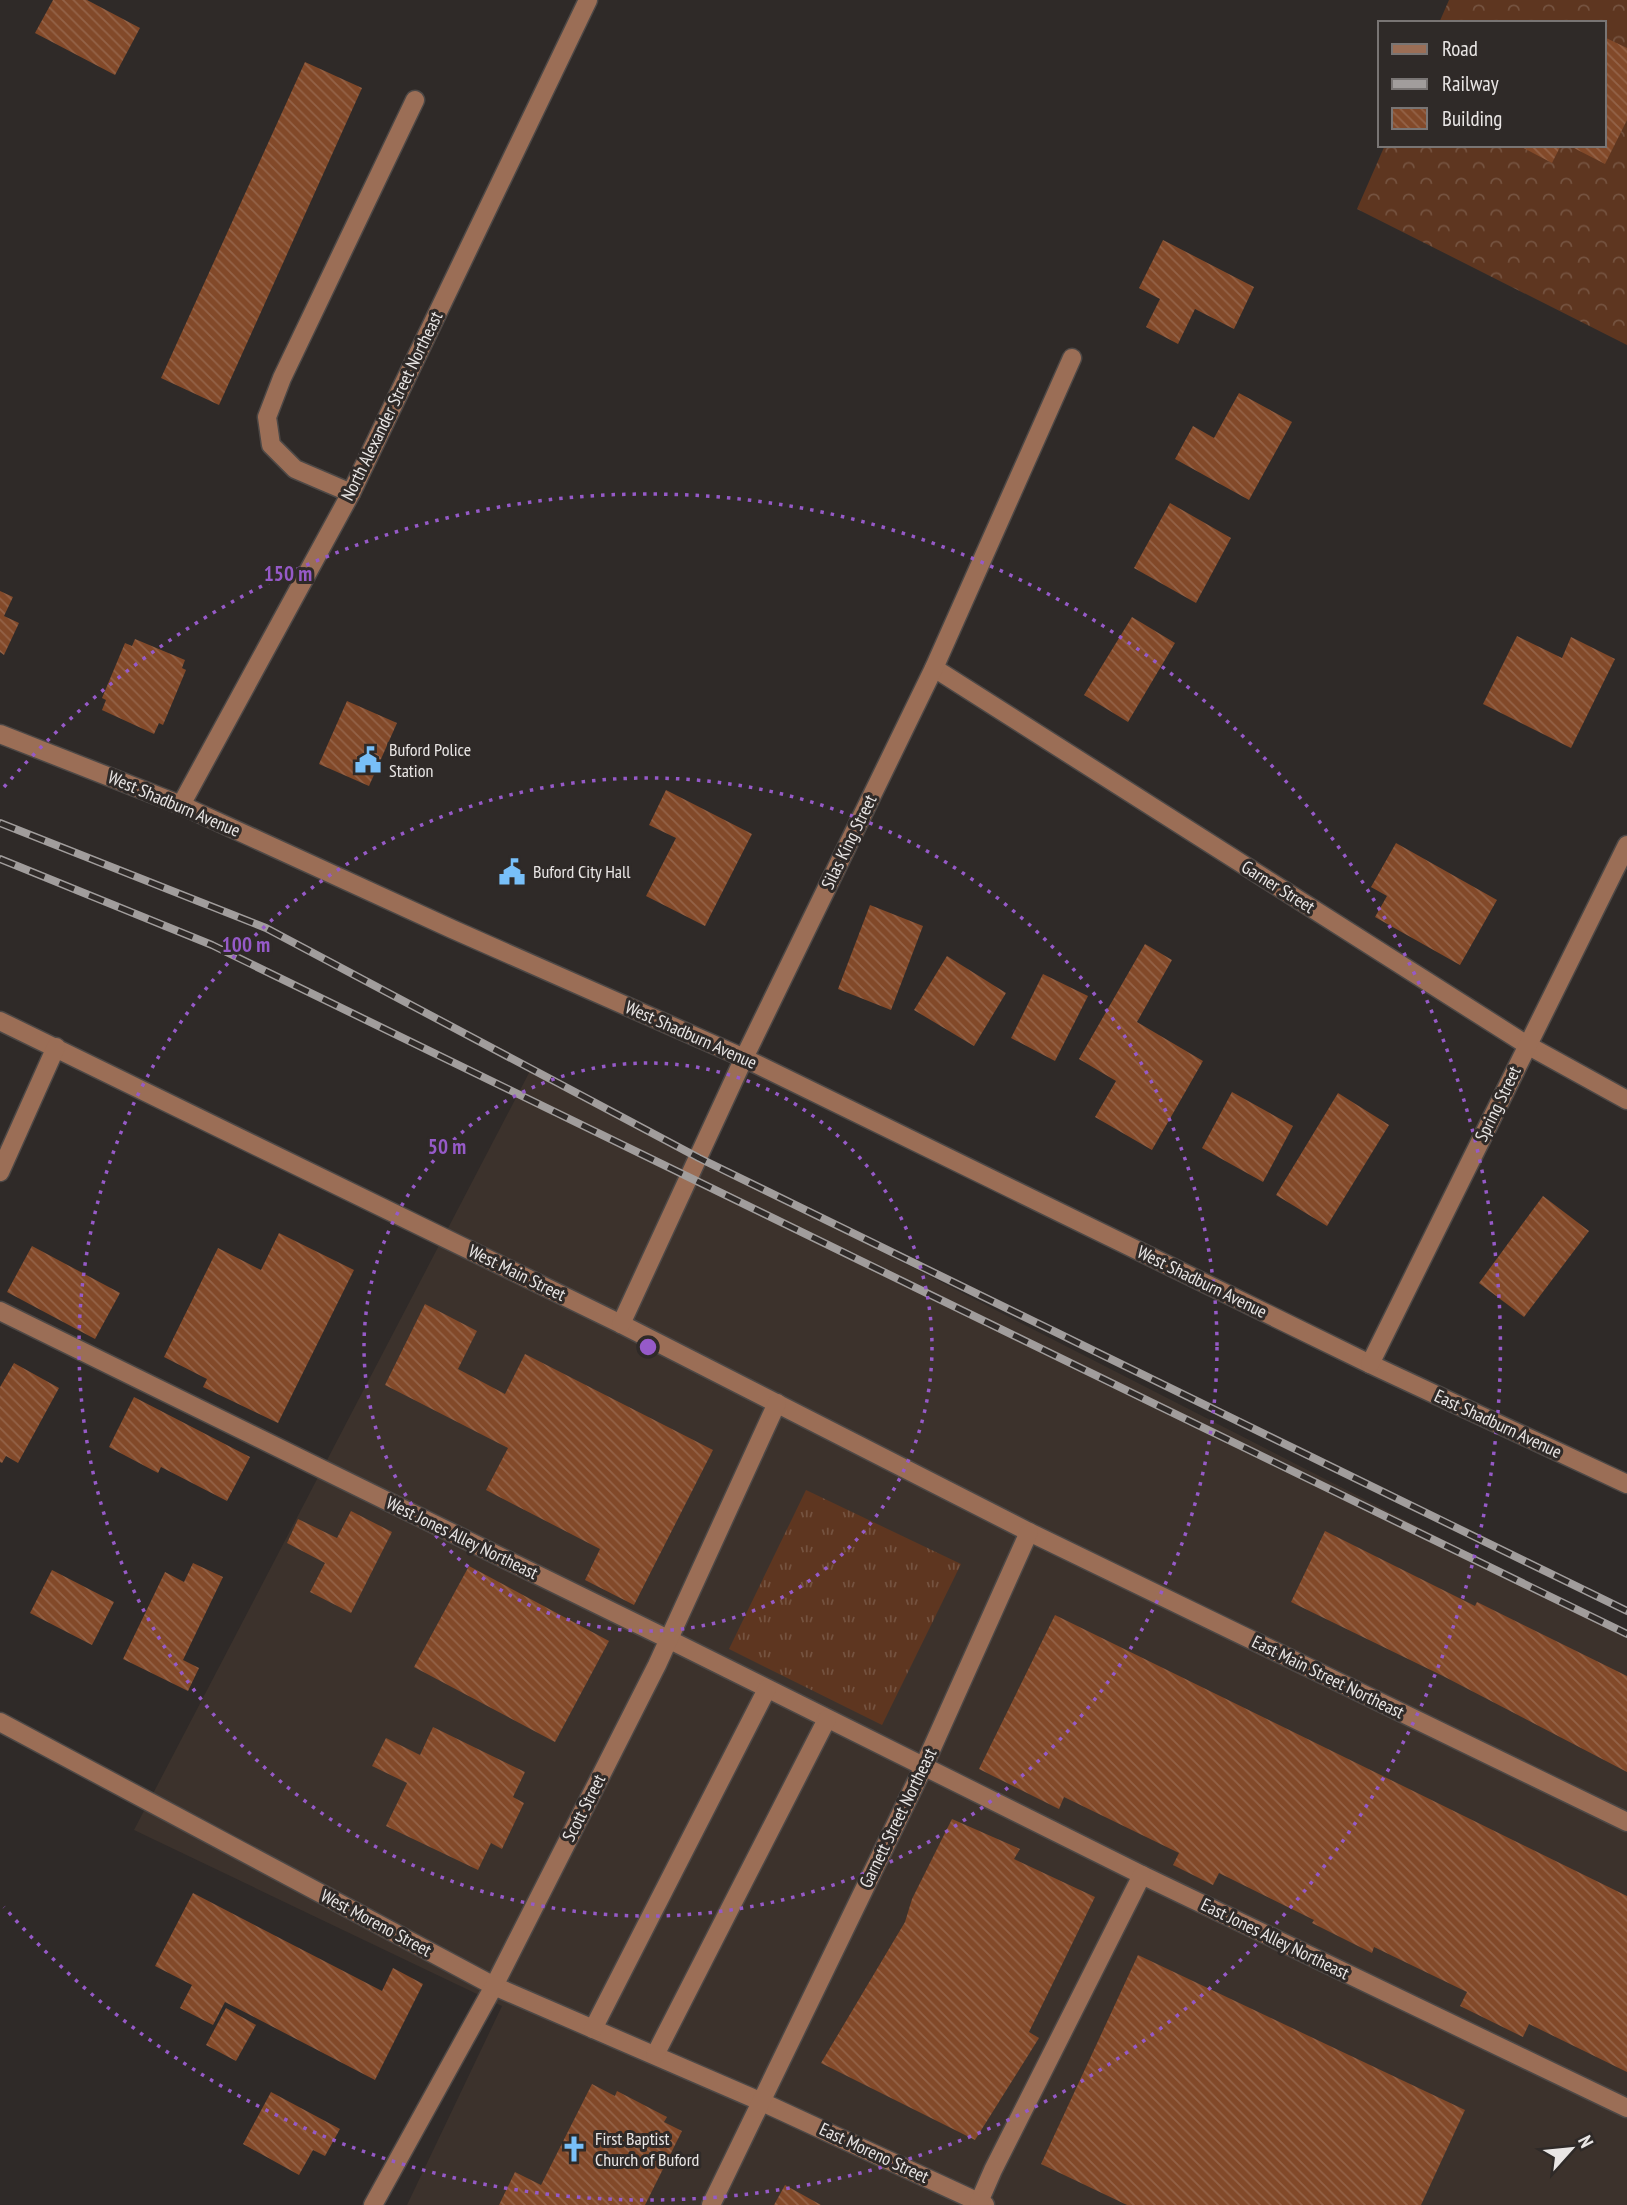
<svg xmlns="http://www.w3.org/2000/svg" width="1627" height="2205" viewBox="0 0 1627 2205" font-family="'PT Sans Narrow',sans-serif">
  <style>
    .built { fill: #3c322c }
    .grass { fill: url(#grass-tufts) }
    .forest { fill: url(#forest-crowns) }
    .building { fill: url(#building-back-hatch) }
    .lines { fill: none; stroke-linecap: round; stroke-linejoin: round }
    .minor-casing { stroke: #4d4846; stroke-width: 21 }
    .minor { stroke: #9b6e56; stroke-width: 18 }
    .rail-casing { stroke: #a19d9c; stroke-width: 8 }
    .rail { stroke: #2f2a28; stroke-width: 5; stroke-dasharray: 16; stroke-linecap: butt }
    .ring { fill: none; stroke: #965ac8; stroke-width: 3.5; stroke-dasharray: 3.5 7 }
    .labels { text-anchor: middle; stroke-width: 6; stroke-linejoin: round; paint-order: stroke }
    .street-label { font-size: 18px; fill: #e9e6e5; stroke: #2f2a28 }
    .poi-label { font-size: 18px; fill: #e9e6e5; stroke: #2f2a28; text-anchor: start }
    .centre { fill: #965ac8; stroke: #2f2a28; stroke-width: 3.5 }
    .ring-label { font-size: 21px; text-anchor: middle; font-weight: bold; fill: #965ac8; stroke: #2f2a28; stroke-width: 6; stroke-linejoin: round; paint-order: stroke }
  </style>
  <defs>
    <pattern id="grass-tufts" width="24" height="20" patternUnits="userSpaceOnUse" patternTransform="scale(1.75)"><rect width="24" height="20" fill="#5e3620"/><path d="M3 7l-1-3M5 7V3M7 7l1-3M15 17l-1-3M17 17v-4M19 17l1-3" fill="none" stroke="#755340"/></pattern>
    <pattern id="forest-crowns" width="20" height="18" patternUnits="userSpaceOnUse" patternTransform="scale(1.75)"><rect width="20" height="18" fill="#5e3620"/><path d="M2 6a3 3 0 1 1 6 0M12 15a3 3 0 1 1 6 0" fill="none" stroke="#755340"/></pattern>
    <pattern id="building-back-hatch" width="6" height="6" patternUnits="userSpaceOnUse" patternTransform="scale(1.75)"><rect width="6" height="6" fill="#824929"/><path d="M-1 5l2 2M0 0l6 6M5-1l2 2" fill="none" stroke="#946348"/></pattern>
  </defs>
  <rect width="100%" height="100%" fill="#2f2a28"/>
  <polygon class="built" points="530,1071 1627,1634 1627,2205 407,2205 502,2006 134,1830"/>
  <polygon class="grass" points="806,1490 961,1564 882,1725 729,1649"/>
  <polygon class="forest" points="1449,0 1627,0 1627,345 1357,209 1385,145 1604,145 1604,23 1439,23"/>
  <g class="building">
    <polygon points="53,0 87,0 140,28 115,75 35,33"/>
    <polygon points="1604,37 1627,48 1627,120 1605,164 1568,145 1604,145"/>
    <polygon points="305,62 362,88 219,405 161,378"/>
    <polygon points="1518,145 1561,145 1552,163"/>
    <polygon points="1163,240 1254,287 1234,329 1195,309 1178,344 1146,327 1160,299 1139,288"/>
    <polygon points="1239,393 1292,422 1249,500 1175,459 1193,426 1214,438"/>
    <polygon points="1170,503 1231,538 1196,603 1134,568"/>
    <polygon points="0,591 13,597 4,616 19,623 4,655 0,652"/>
    <polygon points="1132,617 1175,643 1128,722 1084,695"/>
    <polygon points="1517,636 1562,658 1571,637 1615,659 1571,748 1483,704"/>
    <polygon points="135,639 185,660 182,668 186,670 163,725 159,723 154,734 102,710 106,700 102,698 125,643 132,646"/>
    <polygon points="347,701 397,723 369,786 319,764"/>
    <polygon points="666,790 752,834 705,926 646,896 676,838 649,825"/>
    <polygon points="1396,843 1497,900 1460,965 1375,917 1387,896 1371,887"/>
    <polygon points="870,905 923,926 891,1010 838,989"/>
    <polygon points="1145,944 1172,960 1137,1022 1203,1061 1152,1150 1095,1117 1116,1081 1079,1059"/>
    <polygon points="947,956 1006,993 974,1046 914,1010"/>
    <polygon points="1043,974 1088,996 1055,1061 1011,1038"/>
    <polygon points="1232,1092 1293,1126 1263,1182 1202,1148"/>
    <polygon points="1338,1093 1389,1125 1327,1226 1276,1195"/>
    <polygon points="1543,1196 1589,1231 1524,1317 1479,1283"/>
    <polygon points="279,1233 354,1270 278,1423 203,1387 207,1379 164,1357 218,1248 261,1270"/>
    <polygon points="32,1246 120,1293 95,1339 7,1292"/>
    <polygon points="425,1304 477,1331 458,1369 505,1394 525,1354 713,1450 634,1605 585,1580 600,1549 486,1490 508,1448 385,1385"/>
    <polygon points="14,1363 59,1388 18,1463 6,1456 2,1463 0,1462 0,1387"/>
    <polygon points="134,1397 250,1457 227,1501 161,1467 158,1473 109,1447"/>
    <polygon points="351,1511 392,1532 351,1613 310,1592 325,1563 287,1543 298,1519 337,1538"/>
    <polygon points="1325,1531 1475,1606 1477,1602 1627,1676 1627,1772 1443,1676 1291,1602"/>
    <polygon points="193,1563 223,1577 183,1660 199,1668 188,1691 123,1659 165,1572 184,1582"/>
    <polygon points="469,1566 609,1641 555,1742 414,1667"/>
    <polygon points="52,1570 114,1602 92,1645 30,1613"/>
    <polygon points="1055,1615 1627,1896 1627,2072 1529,2024 1523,2037 1460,2006 1467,1992 1374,1947 1372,1953 1312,1923 1314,1920 1219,1873 1213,1885 1173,1865 1179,1853 1064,1797 1059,1809 979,1769"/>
    <polygon points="433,1727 525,1772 513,1797 524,1803 502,1849 491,1843 478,1870 386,1826 407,1783 372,1766 386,1738 420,1755"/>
    <polygon points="952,1819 1020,1849 1014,1859 1095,1897 1029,2032 1039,2038 975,2140 821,2063 905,1922 912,1899"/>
    <polygon points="193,1893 382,1991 393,1968 423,1984 375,2080 225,2002 213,2025 180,2008 192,1985 155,1966"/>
    <polygon points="1138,1955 1465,2110 1421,2205 1127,2205 1041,2164"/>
    <polygon points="226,2008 256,2025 236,2061 206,2045"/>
    <polygon points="592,2084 615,2096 617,2091 667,2117 664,2122 682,2131 645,2205 499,2205 515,2172 541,2185"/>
    <polygon points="271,2092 340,2129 325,2156 313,2150 299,2175 243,2144"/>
    <polygon points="785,2185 821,2205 774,2205"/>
  </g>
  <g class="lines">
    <g class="minor-casing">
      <g id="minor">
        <polyline points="351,493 295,469 271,445 267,417 282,378 415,100"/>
        <polyline points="934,668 1527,1045 1627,1100"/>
        <polyline points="0,734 181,805 452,929 744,1058 1370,1364 1627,1484"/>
        <polyline points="181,805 351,493 588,0"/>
        <polyline points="0,1021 621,1324 1029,1532 1627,1822"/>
        <polyline points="0,1172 56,1047"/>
        <polyline points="0,1311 670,1640 1142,1875 1627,2108"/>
        <polyline points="621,1324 744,1058 934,668 1072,358"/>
        <polyline points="1370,1364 1627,845"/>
        <polyline points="0,1722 494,1986 762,2102 985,2205"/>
        <polyline points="593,2029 767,1689"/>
        <polyline points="655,2055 827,1719"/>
        <polyline points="979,2202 993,2170 1142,1875"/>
        <polyline points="373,2205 494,1986 657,1665 777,1403"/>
        <polyline points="711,2205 923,1768 1029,1532"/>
      </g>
    </g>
    <use href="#minor" class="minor"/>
    <g class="rail-casing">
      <g id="rail">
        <polyline points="0,823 266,928 699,1158 1627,1611"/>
        <polyline points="0,859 212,945 1627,1634"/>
      </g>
    </g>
    <use href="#rail" class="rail"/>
  </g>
  <g class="ring">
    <circle cx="648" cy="1347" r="284"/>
    <circle cx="648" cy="1347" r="569"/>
    <path d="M4 787A853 853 0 1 1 4 1907"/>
  </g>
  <defs>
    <g id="civic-bare" transform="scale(2.1)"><path d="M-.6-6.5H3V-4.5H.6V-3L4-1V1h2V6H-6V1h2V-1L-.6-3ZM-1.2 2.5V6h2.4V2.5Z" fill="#78bff8" stroke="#2f2a28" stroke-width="2.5" paint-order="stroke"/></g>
    <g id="church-bare" transform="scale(2.1)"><path d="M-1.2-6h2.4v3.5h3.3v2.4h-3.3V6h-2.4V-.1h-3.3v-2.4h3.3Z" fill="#78bff8" stroke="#2f2a28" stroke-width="2.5" paint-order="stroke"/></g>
  </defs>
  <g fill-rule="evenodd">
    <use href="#civic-bare" x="368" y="760"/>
    <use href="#civic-bare" x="512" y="872"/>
    <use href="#church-bare" x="574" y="2149"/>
  </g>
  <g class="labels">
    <g class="street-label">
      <text transform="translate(392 406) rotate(-64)" y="6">North Alexander Street Northeast</text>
      <text transform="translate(174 804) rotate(23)" y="6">West Shadburn Avenue</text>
      <text transform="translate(849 842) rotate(-64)" y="6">Silas King Street</text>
      <text transform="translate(1278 887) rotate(32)" y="6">Garner Street</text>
      <text transform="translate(691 1035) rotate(24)" y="6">West Shadburn Avenue</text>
      <text transform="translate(1498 1104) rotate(-64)" y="6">Spring Street</text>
      <text transform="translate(517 1273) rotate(26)" y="6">West Main Street</text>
      <text transform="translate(1202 1282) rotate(26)" y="6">West Shadburn Avenue</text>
      <text transform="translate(1498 1424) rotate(25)" y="6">East Shadburn Avenue</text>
      <text transform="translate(462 1538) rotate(26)" y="6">West Jones Alley Northeast</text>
      <text transform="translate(1328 1677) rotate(26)" y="6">East Main Street Northeast</text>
      <text transform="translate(584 1808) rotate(-63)" y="6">Scott Street</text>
      <text transform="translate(898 1818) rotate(-64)" y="6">Garnett Street Northeast</text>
      <text transform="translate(376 1923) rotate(28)" y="6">West Moreno Street</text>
      <text transform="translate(1275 1939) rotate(26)" y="6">East Jones Alley Northeast</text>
      <text transform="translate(874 2153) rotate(25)" y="6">East Moreno Street</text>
    </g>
    <g class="poi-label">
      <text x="389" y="756">Buford Police<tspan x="389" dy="21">Station</tspan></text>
      <text x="533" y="878">Buford City Hall</text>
      <text x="595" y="2145">First Baptist<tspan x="595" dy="21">Church of Buford</tspan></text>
    </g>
  </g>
  <circle cx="648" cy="1347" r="10" class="centre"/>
  <g class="ring-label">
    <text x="288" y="581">150 m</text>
    <text x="246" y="952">100 m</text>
    <text x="447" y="1154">50 m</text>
  </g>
  <rect x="1378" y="21" width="228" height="126" fill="#2f2a28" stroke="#797574" stroke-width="2"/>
  <rect x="1392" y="44" width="35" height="10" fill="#9b6e56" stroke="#797574" stroke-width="2"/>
  <text x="1442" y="56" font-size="21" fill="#e9e6e5">Road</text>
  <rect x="1392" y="79" width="35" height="10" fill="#a19d9c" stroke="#797574" stroke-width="2"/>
  <text x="1442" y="91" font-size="21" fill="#e9e6e5">Railway</text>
  <rect x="1392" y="108" width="35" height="21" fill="url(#building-back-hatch)" stroke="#797574" stroke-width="2"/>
  <text x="1442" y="126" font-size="21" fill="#e9e6e5">Building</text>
  <g transform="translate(1571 2149) rotate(63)" stroke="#2f2a28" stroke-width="5" paint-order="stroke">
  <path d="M0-5L12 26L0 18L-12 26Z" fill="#e9e6e5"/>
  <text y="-10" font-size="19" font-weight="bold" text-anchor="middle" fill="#e9e6e5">N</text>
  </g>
</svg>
